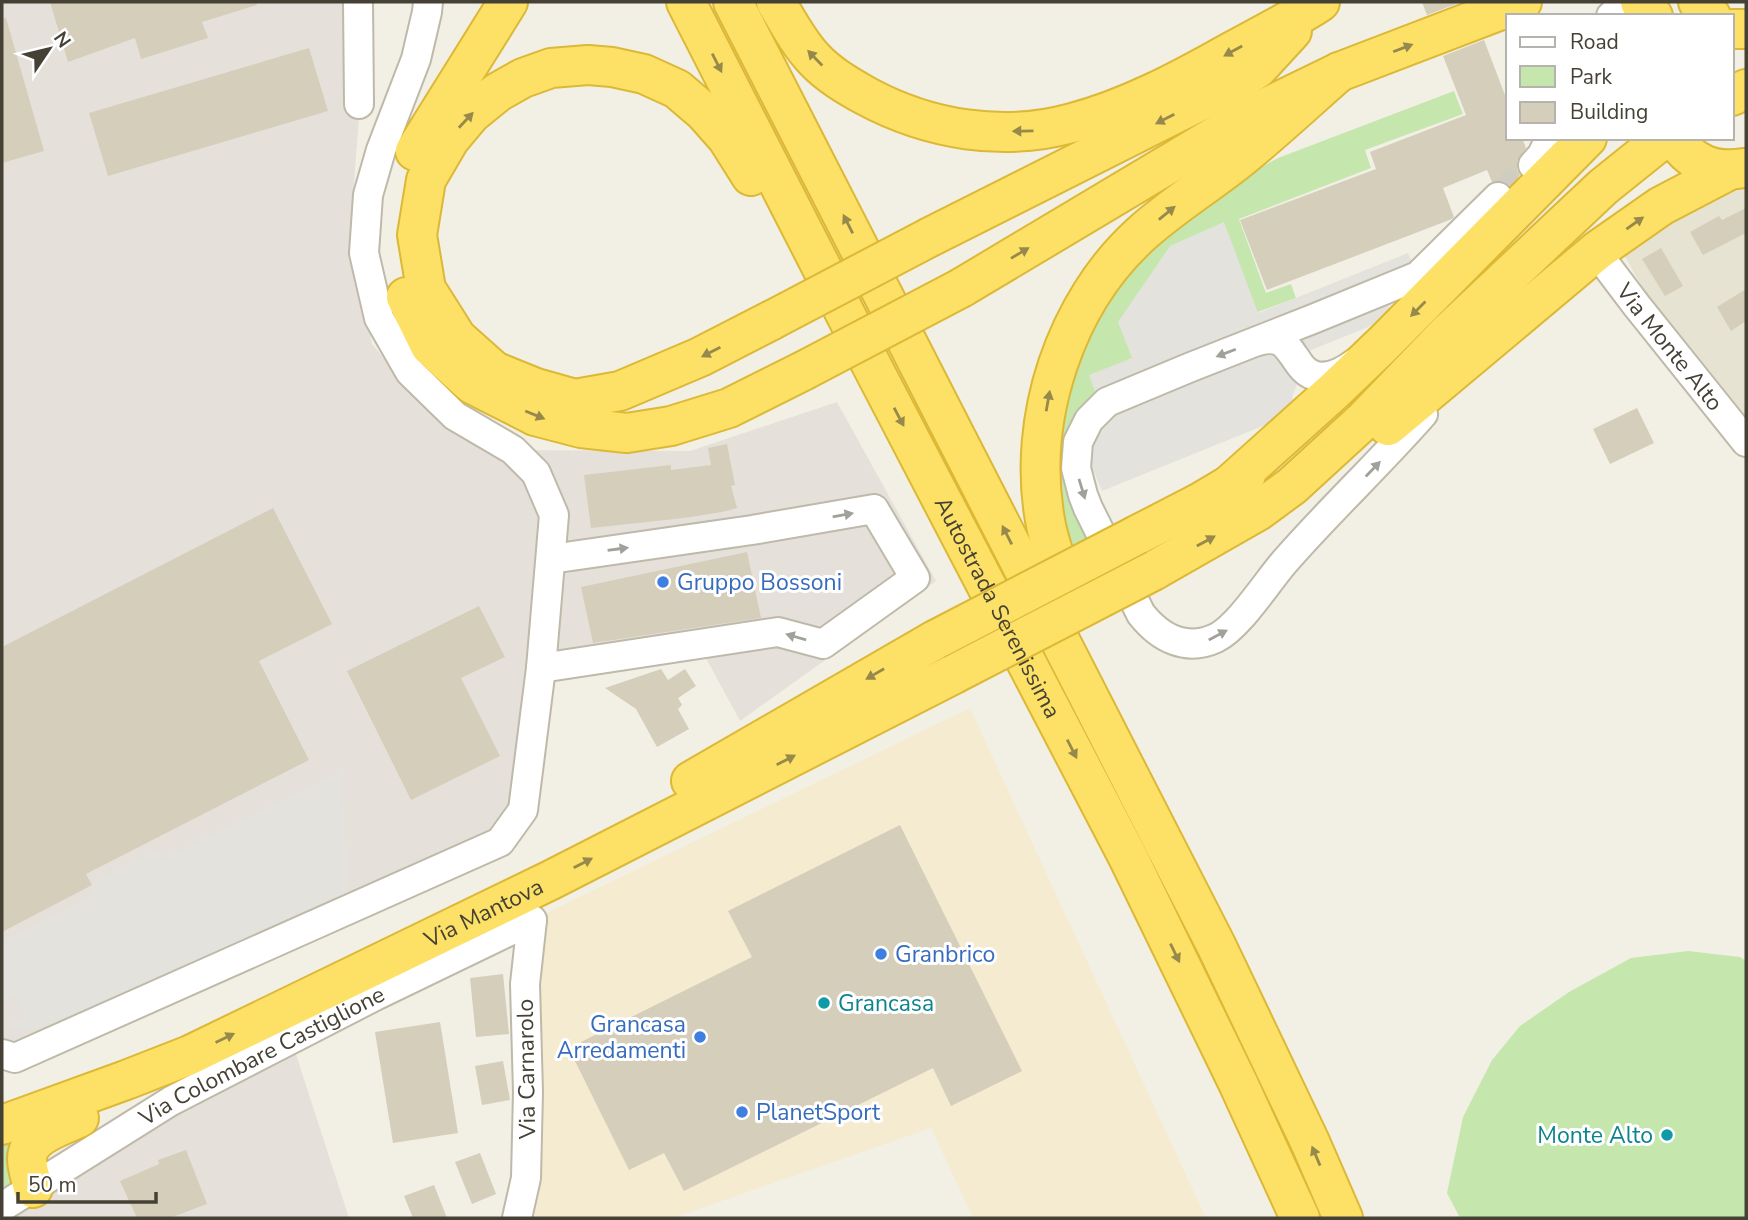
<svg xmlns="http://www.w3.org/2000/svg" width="1748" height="1220" viewBox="0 0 1748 1220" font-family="'Nunito Sans',sans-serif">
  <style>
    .residential { fill: #e6e3d3 }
    .commercial { fill: #f5ebd0 }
    .industrial { fill: #e5e1da }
    .green { fill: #c5e7ae }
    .parking { fill: #e3e2dd }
    .building { fill: #d4cebb }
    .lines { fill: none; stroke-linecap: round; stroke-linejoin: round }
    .minor-tunnel { stroke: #cfcdc2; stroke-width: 28; stroke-dasharray: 28 14; stroke-linecap: butt }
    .minor-casing { stroke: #beb9a8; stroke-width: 32 }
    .highway-casing { stroke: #dcb836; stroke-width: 42 }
    .minor { stroke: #fff; stroke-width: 28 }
    .highway { stroke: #fce166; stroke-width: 38 }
    .highway-bridge-casing { stroke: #dcb836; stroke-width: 42; stroke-linecap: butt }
    .highway-bridge { stroke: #fce166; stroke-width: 38 }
    .oneway { fill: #97894b }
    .oneway2 { fill: #a2a09a }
    .shop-dot { fill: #3f7fe0; stroke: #fff; stroke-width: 2.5 }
    .culture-dot { fill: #0f9aa8; stroke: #fff; stroke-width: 2.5 }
    .labels { text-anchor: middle; stroke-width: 6; stroke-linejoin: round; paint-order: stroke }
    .street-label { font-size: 23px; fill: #454135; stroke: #fff }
    .shop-label { font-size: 23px; fill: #366cbe; stroke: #fff; text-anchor: start }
    .culture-label { font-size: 23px; fill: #0d838f; stroke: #fff; text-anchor: start }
  </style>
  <rect width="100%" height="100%" fill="#f2f0e5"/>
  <polygon class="residential" points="1746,187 1746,424 1663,324 1618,244 1699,198"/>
  <polygon class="commercial" points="970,708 1206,1218 973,1218 931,1128 673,1218 517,1218 532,920"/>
  <g class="industrial">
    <polygon points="2,2 368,2 350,234 372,344 425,408 486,450 690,451 837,402 936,581 740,721 702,651 553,678 500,842 2,1063"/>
    <polygon points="291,1039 349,1218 2,1218"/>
  </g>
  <g class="green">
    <polygon points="1454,91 1463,114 1365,150 1371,168 1239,219 1266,293 1291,284 1296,298 1132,358 1096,394 1087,406 1090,537 1067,549 1058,460 1067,394 1083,349 1097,319 1123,281 1147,255 1174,229 1256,170 1278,158"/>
    <polygon points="1688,951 1740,957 1746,961 1746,1218 1460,1218 1447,1193 1463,1117 1492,1060 1520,1026 1569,992 1631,958"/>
    <path d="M 11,1140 C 5,1156 10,1169 13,1185 L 2,1200 L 2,1143 Z"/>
  </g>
  <g class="parking">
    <polygon points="1224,222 1258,313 1408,253 1415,270 1096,394 1089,375 1132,358 1118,322 1170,246"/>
    <polygon points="1387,302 1393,317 1311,350 1292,397 1297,412 1102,491 1089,460 1089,436 1102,414"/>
    <polygon points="341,772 347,881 346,894 339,899 45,1026 22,1030 10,1027 11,1023 26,1015 14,995 2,1001 2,943 93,896 88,884 156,851 162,860"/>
  </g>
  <g class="building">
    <polygon points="50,2 256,2 257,5 202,22 208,38 141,59 135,38 68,62"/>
    <polygon points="1422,2 1461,2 1427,15"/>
    <polygon points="6,18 44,151 2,163 2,19"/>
    <polygon points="1484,40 1508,103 1508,138 1522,138 1526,148 1517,161 1517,169 1520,175 1510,185 1502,181 1492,182 1487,170 1443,188 1454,217 1452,219 1267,290 1240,220 1376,169 1370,152 1466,115 1443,56"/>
    <polygon points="309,48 328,111 108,176 89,113"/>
    <polygon points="1746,208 1746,233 1703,255 1690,232 1719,216 1722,220"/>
    <polygon points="1661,248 1683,286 1665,296 1642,259"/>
    <polygon points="1746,289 1746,321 1731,331 1717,307"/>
    <polygon points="1637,408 1654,443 1610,464 1593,429"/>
    <polygon points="727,444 735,485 731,486 737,508 722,512 684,518 591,528 584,475 671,465 671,470 711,465 708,448"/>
    <polygon points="273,508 332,624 259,661 309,760 86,874 92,885 2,932 2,647"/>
    <polygon points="747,552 761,618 593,643 581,587"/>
    <polygon points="479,606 505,657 461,678 500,756 411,800 347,671"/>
    <polygon points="661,669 668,680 685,669 696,686 678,698 682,705 678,709 689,729 657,747 636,709 605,688"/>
    <polygon points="900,825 1022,1071 951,1106 933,1068 684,1191 664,1153 629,1170 569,1049 582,1047 581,1042 752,957 728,911"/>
    <polygon points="503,974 509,1034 476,1037 470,978"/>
    <polygon points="440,1022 458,1133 393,1143 375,1032"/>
    <polygon points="503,1061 510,1100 482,1105 475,1066"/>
    <polygon points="186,1150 207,1204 170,1218 137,1218 120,1181 159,1164 158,1160"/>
    <polygon points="480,1153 496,1194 472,1204 455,1162"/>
    <polygon points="434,1185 447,1218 413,1218 404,1196"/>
  </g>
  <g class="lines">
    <polyline class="minor-tunnel" points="1498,197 1533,165"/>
    <g class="minor-casing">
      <g id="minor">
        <polyline points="358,2 359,104"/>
        <path d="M 1611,16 C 1623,5 1636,4 1649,11"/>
        <polyline points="1533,165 1542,155 1550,138"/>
        <path id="s1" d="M 1598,250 L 1603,261 L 1637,306 L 1746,442"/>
        <path d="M 1258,341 C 1285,334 1287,348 1301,366 C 1316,385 1339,375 1355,363"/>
        <path d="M 1423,414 C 1379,464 1331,509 1287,559 C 1268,580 1240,626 1216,638 C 1186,652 1160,638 1141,614 L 1088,508 L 1083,495 L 1076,468 L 1078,442 L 1089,420 L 1107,402 L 1191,367 L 1313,319 L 1418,276 L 1498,197"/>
        <polyline points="541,668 778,632 823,644 915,578 874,509 752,530 551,559"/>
        <polyline points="2,1054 15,1058 500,842 523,810 541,668 554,515 536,473 513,450 455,416 410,372 379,318 364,253 368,195 381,150 416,59 427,12 428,2"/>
        <path id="s2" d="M 2,1207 L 171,1101 L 375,996 L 532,920"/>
        <polyline points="517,1218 526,1178 528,1092 525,984 532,920"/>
      </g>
    </g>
    <g class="highway-casing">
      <g id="highway">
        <path id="s3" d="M 686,2 L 873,368 L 1128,857 L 1238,1083 L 1300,1218"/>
        <polyline points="733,2 1216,945 1310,1142 1343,1218"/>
        <path d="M 776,2 C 788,22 798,42 814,59 C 829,75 848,86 866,96 C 929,130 1003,142 1072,123 C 1126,109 1179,81 1227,54 C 1248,43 1268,32 1288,21 C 1299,15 1310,9 1320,2"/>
        <polyline points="1640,2 1653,16"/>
        <polyline points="1698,2 1711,16"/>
        <polyline points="1732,29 1746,29"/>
        <polyline points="1732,96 1746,89"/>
        <path d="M 1674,138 C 1692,164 1714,173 1744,168"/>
        <polyline points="415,151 508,2"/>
        <polyline points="751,176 727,138 704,112 677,89 644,74 612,67 588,65 551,68 523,78 498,92 471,114 450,139 426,180 417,235 426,289 457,338 494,371 536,388 575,399 620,391 700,357 772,320"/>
        <polyline points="930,237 1232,85 1258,68 1292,31"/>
        <polyline points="961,288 1249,116 1339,72 1522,2"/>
        <polyline points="406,297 430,346 472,384 535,416 581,428 627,433 671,426 729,408 803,371"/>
        <polyline points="1388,426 1598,250 1661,206 1728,171"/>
        <polyline points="1226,488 1335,390 1383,344 1587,138"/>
        <polyline points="1137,535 1199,503 1246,475"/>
        <polyline points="1153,571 1258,511 1292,486 1364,420 1448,333 1603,187 1664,138"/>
        <path d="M 1074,605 C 1063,577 1050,550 1045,520 C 1027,419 1065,303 1141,234 C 1173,205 1210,183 1243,156 C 1276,129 1307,100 1339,72"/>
        <polyline points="691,781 935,640"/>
        <path id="s4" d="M 2,1125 L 126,1080 L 190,1055 L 551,880 L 954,674"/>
        <path d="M 33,1188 C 31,1179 27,1168 27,1159 C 27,1136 61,1126 79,1118"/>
      </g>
    </g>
    <use href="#minor" class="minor"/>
    <use href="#highway" class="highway"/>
    <g class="highway-bridge-casing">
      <g id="highway-bridge">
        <polyline points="772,320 930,237"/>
        <polyline points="803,371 961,288"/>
        <polyline points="935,640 1137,535"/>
        <polyline points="954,674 1153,571"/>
      </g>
    </g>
    <use href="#highway-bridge" class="highway-bridge"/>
  </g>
  <defs><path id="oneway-solid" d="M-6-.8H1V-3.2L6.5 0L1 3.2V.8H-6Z" transform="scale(1.75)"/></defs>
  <g class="oneway">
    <use href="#oneway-solid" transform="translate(1403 48) rotate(-21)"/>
    <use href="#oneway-solid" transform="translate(1233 51) rotate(151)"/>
    <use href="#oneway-solid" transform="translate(815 58) rotate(-134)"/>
    <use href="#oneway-solid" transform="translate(717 63) rotate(63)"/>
    <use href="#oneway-solid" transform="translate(1165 119) rotate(153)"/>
    <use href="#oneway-solid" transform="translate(466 120) rotate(-47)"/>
    <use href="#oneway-solid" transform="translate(1023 131) rotate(179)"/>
    <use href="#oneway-solid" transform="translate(1167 213) rotate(-39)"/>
    <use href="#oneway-solid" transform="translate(1635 223) rotate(-35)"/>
    <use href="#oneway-solid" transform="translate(848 224) rotate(-117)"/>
    <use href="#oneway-solid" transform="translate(1020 253) rotate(-31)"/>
    <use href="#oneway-solid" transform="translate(1418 309) rotate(135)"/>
    <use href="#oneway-solid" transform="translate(711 352) rotate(153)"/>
    <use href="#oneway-solid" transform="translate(1048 401) rotate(-80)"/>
    <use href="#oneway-solid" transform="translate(535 415) rotate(22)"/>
    <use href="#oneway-solid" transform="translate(899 417) rotate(62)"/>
    <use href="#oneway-solid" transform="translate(1007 535) rotate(-117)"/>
    <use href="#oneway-solid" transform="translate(1206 541) rotate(-29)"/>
    <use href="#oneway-solid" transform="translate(875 674) rotate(150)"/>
    <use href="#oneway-solid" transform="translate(1072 749) rotate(63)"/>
    <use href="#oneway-solid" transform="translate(786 760) rotate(-27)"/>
    <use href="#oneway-solid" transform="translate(583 863) rotate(-27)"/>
    <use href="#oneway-solid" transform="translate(1175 953) rotate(64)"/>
    <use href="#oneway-solid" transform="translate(225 1038) rotate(-26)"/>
    <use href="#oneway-solid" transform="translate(1316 1156) rotate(-113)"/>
  </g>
  <g class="oneway2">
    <use href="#oneway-solid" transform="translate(1226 353) rotate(159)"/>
    <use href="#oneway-solid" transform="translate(1373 469) rotate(-46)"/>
    <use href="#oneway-solid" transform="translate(1082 489) rotate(73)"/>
    <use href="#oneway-solid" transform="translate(843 515) rotate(-10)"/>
    <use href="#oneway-solid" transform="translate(618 549) rotate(-8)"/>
    <use href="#oneway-solid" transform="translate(1218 635) rotate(-28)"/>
    <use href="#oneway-solid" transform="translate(796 637) rotate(-164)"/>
  </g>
  <g class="shop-dot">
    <circle cx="663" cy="582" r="7"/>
    <circle cx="881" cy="954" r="7"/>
    <circle cx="700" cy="1037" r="7"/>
    <circle cx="742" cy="1112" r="7"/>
  </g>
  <g class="culture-dot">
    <circle cx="824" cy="1003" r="7"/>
    <circle cx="1667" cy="1135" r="7"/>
  </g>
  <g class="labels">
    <g class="street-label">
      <text dy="8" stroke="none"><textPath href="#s1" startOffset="121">Via Monte Alto</textPath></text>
      <text dy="8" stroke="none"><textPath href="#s3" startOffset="681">Autostrada Serenissima</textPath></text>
      <text dy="8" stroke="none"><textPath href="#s4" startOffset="527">Via Mantova</textPath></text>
      <text dy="8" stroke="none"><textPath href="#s2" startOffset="301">Via Colombare Castiglione</textPath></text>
      <text transform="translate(526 1069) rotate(-91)" y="8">Via Carnarolo</text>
    </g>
    <g class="shop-label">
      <text x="677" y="590">Gruppo Bossoni</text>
      <text x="895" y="962">Granbrico</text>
      <text x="686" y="1032" text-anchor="end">Grancasa<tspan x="686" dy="26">Arredamenti</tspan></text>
      <text x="756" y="1120">PlanetSport</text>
    </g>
    <g class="culture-label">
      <text x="838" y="1011">Grancasa</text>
      <text x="1653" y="1143" text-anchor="end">Monte Alto</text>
    </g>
  </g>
  <rect width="1748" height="1220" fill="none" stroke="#454135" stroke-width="7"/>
  <rect x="1506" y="14" width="228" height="126" fill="#ffffff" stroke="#b5b3ae" stroke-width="2"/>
  <rect x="1520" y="37" width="35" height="10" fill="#ffffff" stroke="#b5b3ae" stroke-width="2"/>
  <text x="1570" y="49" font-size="21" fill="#454135">Road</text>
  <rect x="1520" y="66" width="35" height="21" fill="#c5e7ae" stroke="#b5b3ae" stroke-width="2"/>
  <text x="1570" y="84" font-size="21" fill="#454135">Park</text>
  <rect x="1520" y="102" width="35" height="21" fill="#d4cebb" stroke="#b5b3ae" stroke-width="2"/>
  <text x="1570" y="119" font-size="21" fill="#454135">Building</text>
  <g transform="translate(49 49) rotate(55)" stroke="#ffffff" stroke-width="5" paint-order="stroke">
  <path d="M0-5L12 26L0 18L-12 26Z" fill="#454135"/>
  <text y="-10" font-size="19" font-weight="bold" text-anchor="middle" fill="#454135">N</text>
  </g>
  <path d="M18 1192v10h138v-10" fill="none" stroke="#454135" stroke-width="3.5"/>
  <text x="28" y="1192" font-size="21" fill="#454135" stroke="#ffffff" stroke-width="5" paint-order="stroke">50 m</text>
</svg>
